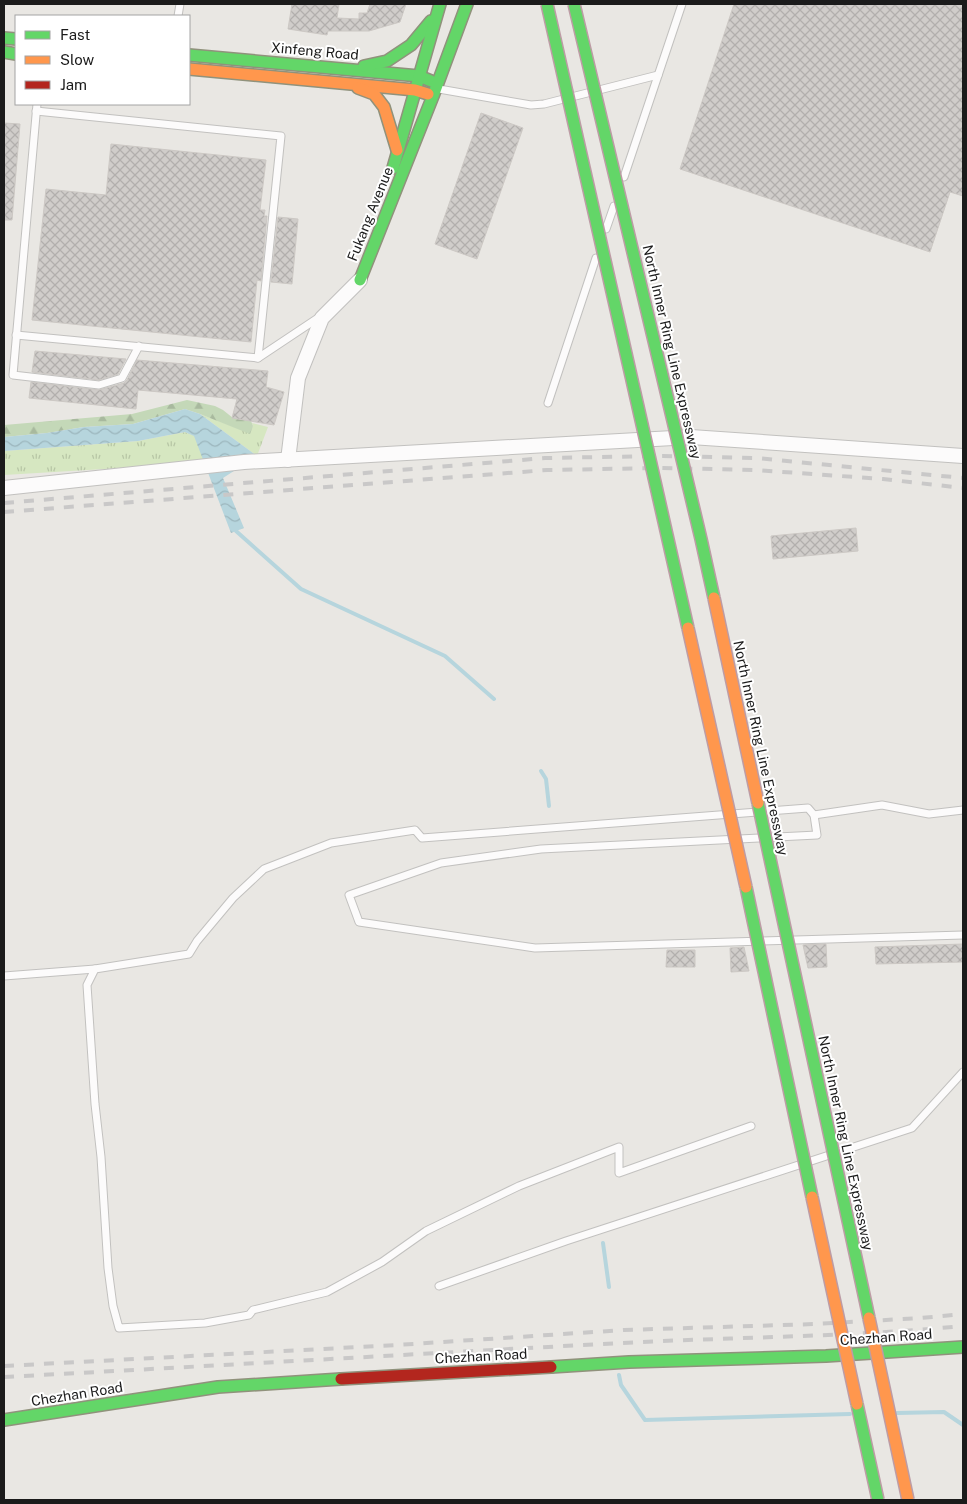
<svg xmlns="http://www.w3.org/2000/svg" width="967" height="1504" viewBox="0 0 967 1504" font-family="'Public Sans',sans-serif">
  <style>
    .grass { fill: url(#grass-tufts) }
    .forest { fill: url(#forest-firs) }
    .water { fill: url(#water-waves) }
    .lines { fill: none; stroke-linecap: round; stroke-linejoin: round }
    .stream { stroke: #b6d5dd; stroke-width: 4 }
    .building { fill: url(#building-cross-hatch); stroke: #ccc8c4 }
    .lane-casing { stroke: #c2c1bf; stroke-width: 9 }
    .street-casing { stroke: #c2c1bf; stroke-width: 16 }
    .fast-casing { stroke: #90927c; stroke-width: 14 }
    .slow-casing { stroke: #90927c; stroke-width: 14 }
    .jam-casing { stroke: #90927c; stroke-width: 14 }
    .lane { stroke: #fcfbfb; stroke-width: 7 }
    .street { stroke: #fcfbfb; stroke-width: 14 }
    .fast { stroke: #63d668; stroke-width: 11 }
    .slow { stroke: #ff974d; stroke-width: 11 }
    .jam { stroke: #b3261e; stroke-width: 11 }
    .rail { stroke: #c9c8c8; stroke-width: 4; stroke-dasharray: 10 10; stroke-linecap: butt }
    .fast-bridge-casing { stroke: #bd9ca5; stroke-width: 14; stroke-linecap: butt }
    .slow-bridge-casing { stroke: #bd9ca5; stroke-width: 14; stroke-linecap: butt }
    .fast-bridge { stroke: #63d668; stroke-width: 11 }
    .slow-bridge { stroke: #ff974d; stroke-width: 11 }
    .labels { text-anchor: middle; stroke-width: 4; stroke-linejoin: round; paint-order: stroke }
    .street-label { font-size: 14px; fill: #1b1b1b; stroke: #fff }
  </style>
  <defs>
    <pattern id="grass-tufts" width="24" height="20" patternUnits="userSpaceOnUse" patternTransform="scale(1.25)"><rect width="24" height="20" fill="#d6e7c1"/><path d="M3 7l-1-3M5 7V3M7 7l1-3M15 17l-1-3M17 17v-4M19 17l1-3" fill="none" stroke="#b7c6a5"/></pattern>
    <pattern id="forest-firs" width="22" height="20" patternUnits="userSpaceOnUse" patternTransform="scale(1.25)"><rect width="22" height="20" fill="#c4d8b8"/><path d="M5 1l3.5 6h-7zM16 11l3.5 6h-7z" fill="#a8b99e"/></pattern>
    <pattern id="water-waves" width="16" height="10" patternUnits="userSpaceOnUse" patternTransform="scale(1.25)"><rect width="16" height="10" fill="#b6d5dd"/><path d="M0 5q4-4 8 0t8 0" fill="none" stroke="#9cb6bd"/></pattern>
    <pattern id="building-cross-hatch" width="8" height="8" patternUnits="userSpaceOnUse" patternTransform="scale(1.25)"><rect width="8" height="8" fill="#d0cdca"/><path d="M0 0l8 8M0 8l8-8" fill="none" stroke="#b2afad"/></pattern>
  </defs>
  <rect width="100%" height="100%" fill="#e9e7e3"/>
  <g class="grass">
    <polygon points="200,414 250,433 253,426 252,423 268,427 257,456"/>
    <polygon points="185,432 195,436 205,463 4,475 4,451 138,441"/>
  </g>
  <polygon class="forest" points="187,400 215,406 223,410 233,418 251,421 253,426 250,434 200,414 185,409 133,424 84,427 47,433 4,437 4,425 132,414"/>
  <polygon class="water" points="185,409 200,414 257,456 223,478 244,528 231,533 194,436 185,432 138,441 4,451 4,437 47,433 84,427 133,424"/>
  <g class="lines">
    <g class="stream">
      <polyline points="236,526 236,531 301,589 445,656 494,699"/>
      <polyline points="541,771 546,779 549,806"/>
      <polyline points="603,1243 609,1287"/>
      <polyline points="619,1375 621,1385 645,1420 850,1414"/>
      <polyline points="897,1413 944,1412 963,1425"/>
    </g>
  </g>
  <g class="building">
    <polygon points="292,4 339,4 337,18 359,19 359,13 367,13 370,4 406,4 400,22 369,31 328,31 327,35 288,29"/>
    <polygon points="734,4 963,4 963,196 950,192 930,252 680,169"/>
    <polygon points="481,113 523,128 477,259 435,244"/>
    <polygon points="4,123 20,124 12,220 4,220"/>
    <polygon points="111,144 266,160 260,210 265,210 264,216 267,216 261,281 257,280 251,342 32,320 46,189 106,195"/>
    <polygon points="278,217 298,219 292,284 271,282"/>
    <polygon points="35,351 126,359 118,374 99,380 32,372"/>
    <polygon points="137,360 268,371 266,387 284,392 274,425 232,418 237,399 138,390 136,409 29,398 31,382 99,390 124,383 127,380"/>
    <polygon points="856,528 858,551 773,559 771,536"/>
    <polygon points="826,944 827,967 808,968 803,945"/>
    <polygon points="963,944 963,962 876,964 875,947"/>
    <polygon points="744,947 749,971 731,972 730,948"/>
    <polygon points="667,950 695,950 695,967 666,967"/>
  </g>
  <g class="lines">
    <g class="lane-casing">
      <g id="lane">
        <polyline points="178,16 180,4"/>
        <polyline points="439,89 531,105 544,104 658,75"/>
        <polyline points="37,104 13,375 99,385 122,378 139,346"/>
        <polyline points="624,177 682,4"/>
        <polyline points="606,229 614,206"/>
        <polyline points="16,335 258,358 281,136 36,111"/>
        <polyline points="258,358 321,316"/>
        <polyline points="548,403 596,258"/>
        <polyline points="963,810 929,814 882,805 814,815 817,835 541,849 441,863 349,895 359,922 535,948 963,935"/>
        <polyline points="4,976 95,969"/>
        <polyline points="751,1126 619,1173 619,1147 519,1186 426,1231 382,1262 327,1292 253,1310 249,1315 205,1323 119,1328 113,1306 108,1268 101,1157 95,1104 87,985 95,969 189,954 197,941 233,898 264,869 331,843 415,830 422,838 808,808 814,815"/>
        <polyline points="439,1286 566,1241 912,1128 963,1072"/>
      </g>
    </g>
    <g class="street-casing">
      <g id="street">
        <polyline points="288,460 298,378 322,318 360,280"/>
        <polyline points="4,488 244,462 691,437 963,456"/>
      </g>
    </g>
    <g class="fast-casing">
      <g id="fast">
        <polyline points="4,38 16,39"/>
        <polyline points="4,52 16,54"/>
        <polyline points="189,55 419,76 431,81"/>
        <polyline points="364,66 387,61 411,45 431,21"/>
        <polyline points="393,168 440,4"/>
        <polyline points="360,280 433,96 467,4"/>
        <polyline points="551,1367 629,1362 826,1356 963,1347"/>
        <polyline points="4,1420 218,1387 341,1379"/>
      </g>
    </g>
    <g class="slow-casing">
      <g id="slow">
        <polyline points="189,69 415,90 428,94"/>
        <polyline points="358,88 374,94 384,107 397,150"/>
      </g>
    </g>
    <g class="jam-casing">
      <polyline id="jam" points="341,1379 551,1367"/>
    </g>
    <use href="#lane" class="lane"/>
    <use href="#street" class="street"/>
    <use href="#fast" class="fast"/>
    <use href="#slow" class="slow"/>
    <use href="#jam" class="jam"/>
    <g class="rail">
      <polyline points="4,503 545,458 663,456 756,458 963,478"/>
      <polyline points="4,512 547,470 662,468 755,470 883,479 963,488"/>
      <polyline points="4,1366 397,1345 624,1330 815,1324 921,1318 963,1314"/>
      <path d="M 4,1377 C 210,1366 415,1354 621,1343 C 735,1337 849,1337 963,1326"/>
    </g>
    <g class="fast-bridge-casing">
      <g id="fast-bridge">
        <polyline points="547,4 688,628"/>
        <polyline points="574,4 701,539 714,598"/>
        <polyline points="758,803 869,1318"/>
        <polyline points="746,887 812,1197"/>
        <polyline points="857,1404 878,1500"/>
      </g>
    </g>
    <g class="slow-bridge-casing">
      <g id="slow-bridge">
        <polyline points="714,598 758,803"/>
        <polyline points="688,628 746,887"/>
        <polyline points="812,1197 857,1404"/>
        <polyline points="869,1318 908,1500"/>
      </g>
    </g>
    <use href="#fast-bridge" class="fast-bridge"/>
    <use href="#slow-bridge" class="slow-bridge"/>
  </g>
  <g class="labels">
    <g class="street-label">
      <text transform="translate(315 51) rotate(5)" y="5">Xinfeng Road</text>
      <text transform="translate(370 214) rotate(-68)" y="5">Fukang Avenue</text>
      <text transform="translate(672 352) rotate(77)" y="5">North Inner Ring Line Expressway</text>
      <text transform="translate(761 748) rotate(78)" y="5">North Inner Ring Line Expressway</text>
      <text transform="translate(846 1143) rotate(78)" y="5">North Inner Ring Line Expressway</text>
      <text transform="translate(886 1337) rotate(-4)" y="5">Chezhan Road</text>
      <text transform="translate(481 1356) rotate(-3)" y="5">Chezhan Road</text>
      <text transform="translate(77 1394) rotate(-9)" y="5">Chezhan Road</text>
    </g>
  </g>
  <rect width="967" height="1504" fill="none" stroke="#1b1b1b" stroke-width="10"/>
  <rect x="15" y="15" width="175" height="90" fill="#ffffff" stroke="#a4a4a4"/>
  <rect x="25" y="31" width="25" height="8" fill="#63d668" stroke="#a4a4a4"/>
  <text x="60" y="40" font-size="15" fill="#1b1b1b">Fast</text>
  <rect x="25" y="56" width="25" height="8" fill="#ff974d" stroke="#a4a4a4"/>
  <text x="60" y="65" font-size="15" fill="#1b1b1b">Slow</text>
  <rect x="25" y="81" width="25" height="8" fill="#b3261e" stroke="#a4a4a4"/>
  <text x="60" y="90" font-size="15" fill="#1b1b1b">Jam</text>
</svg>
